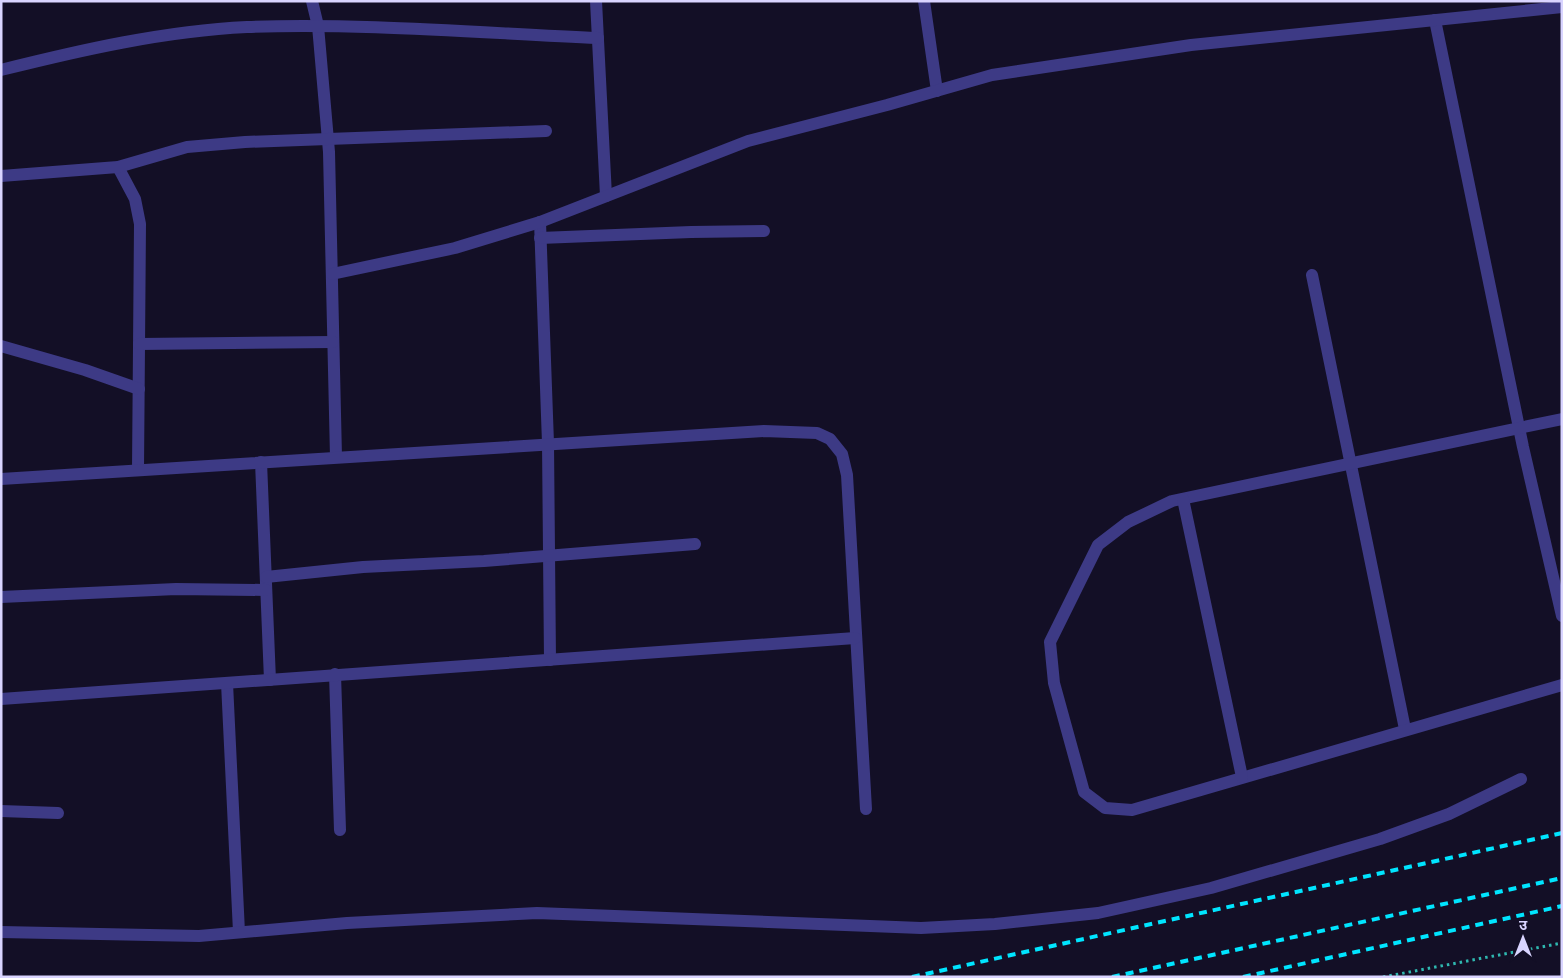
<svg xmlns="http://www.w3.org/2000/svg" width="1563" height="978" viewBox="0 0 1563 978" font-family="'PT Sans','Noto Sans Devanagari',sans-serif">
  <style>
    .lines { fill: none; stroke-linecap: round; stroke-linejoin: round }
    .path { stroke: #2fb8b0; stroke-width: 3; stroke-dasharray: 2.5 4; stroke-linecap: butt }
    .street { stroke: #3d3a85; stroke-width: 12 }
    .rail { stroke: #00e5ff; stroke-width: 4; stroke-dasharray: 8 6; stroke-linecap: butt }
  </style>
  <rect width="100%" height="100%" fill="#130f26"/>
  <g class="lines">
    <polyline class="path" points="1383,977 1562,943"/>
    <g class="street">
      <polyline points="312,1 318,26 329,152 336,457"/>
      <polyline points="596,1 606,196"/>
      <polyline points="924,1 937,91"/>
      <polyline points="1435,20 1523,447 1562,616"/>
      <path d="M 1,70 C 81,50 164,31 247,27 C 363,23 481,33 598,38"/>
      <polyline points="118,167 135,199 140,224 138,470"/>
      <polyline points="1,176 118,167 187,147 245,142 546,131"/>
      <polyline points="540,222 548,443 550,660"/>
      <polyline points="540,238 691,232 764,231"/>
      <polyline points="332,274 455,248 540,222 748,141 887,105 992,75 1191,45 1562,7"/>
      <polyline points="1312,275 1405,729"/>
      <polyline points="139,344 333,342"/>
      <polyline points="1,346 85,370 139,389"/>
      <polyline points="1562,419 1172,501 1128,522 1098,545 1050,642 1054,683 1084,792 1105,808 1132,810 1562,685"/>
      <polyline points="261,462 270,680"/>
      <polyline points="1,479 764,431 817,433 830,439 842,454 847,475 866,809"/>
      <polyline points="1183,499 1242,777"/>
      <polyline points="266,577 363,567 484,561 695,544"/>
      <polyline points="1,597 176,589 266,590"/>
      <polyline points="335,674 340,830"/>
      <polyline points="227,683 239,932"/>
      <polyline points="1,699 855,638"/>
      <polyline points="1,811 58,813"/>
      <polyline points="1,932 199,936 347,923 537,913 921,928 995,924 1098,913 1211,888 1380,839 1449,814 1521,779"/>
    </g>
    <g class="rail">
      <polyline points="912,977 1562,833"/>
      <polyline points="1112,977 1562,878"/>
      <polyline points="1243,977 1562,906"/>
    </g>
  </g>
  <rect width="1563" height="978" fill="none" stroke="#d9d4ff" stroke-width="5"/>
  <g transform="translate(1523 938)" stroke="#130f26" stroke-width="4" paint-order="stroke">
  <path d="M0-4L9 19L0 12L-9 19Z" fill="#d9d4ff"/>
  <text y="-8" font-size="14" font-weight="bold" text-anchor="middle" fill="#d9d4ff">उ</text>
  </g>
</svg>
